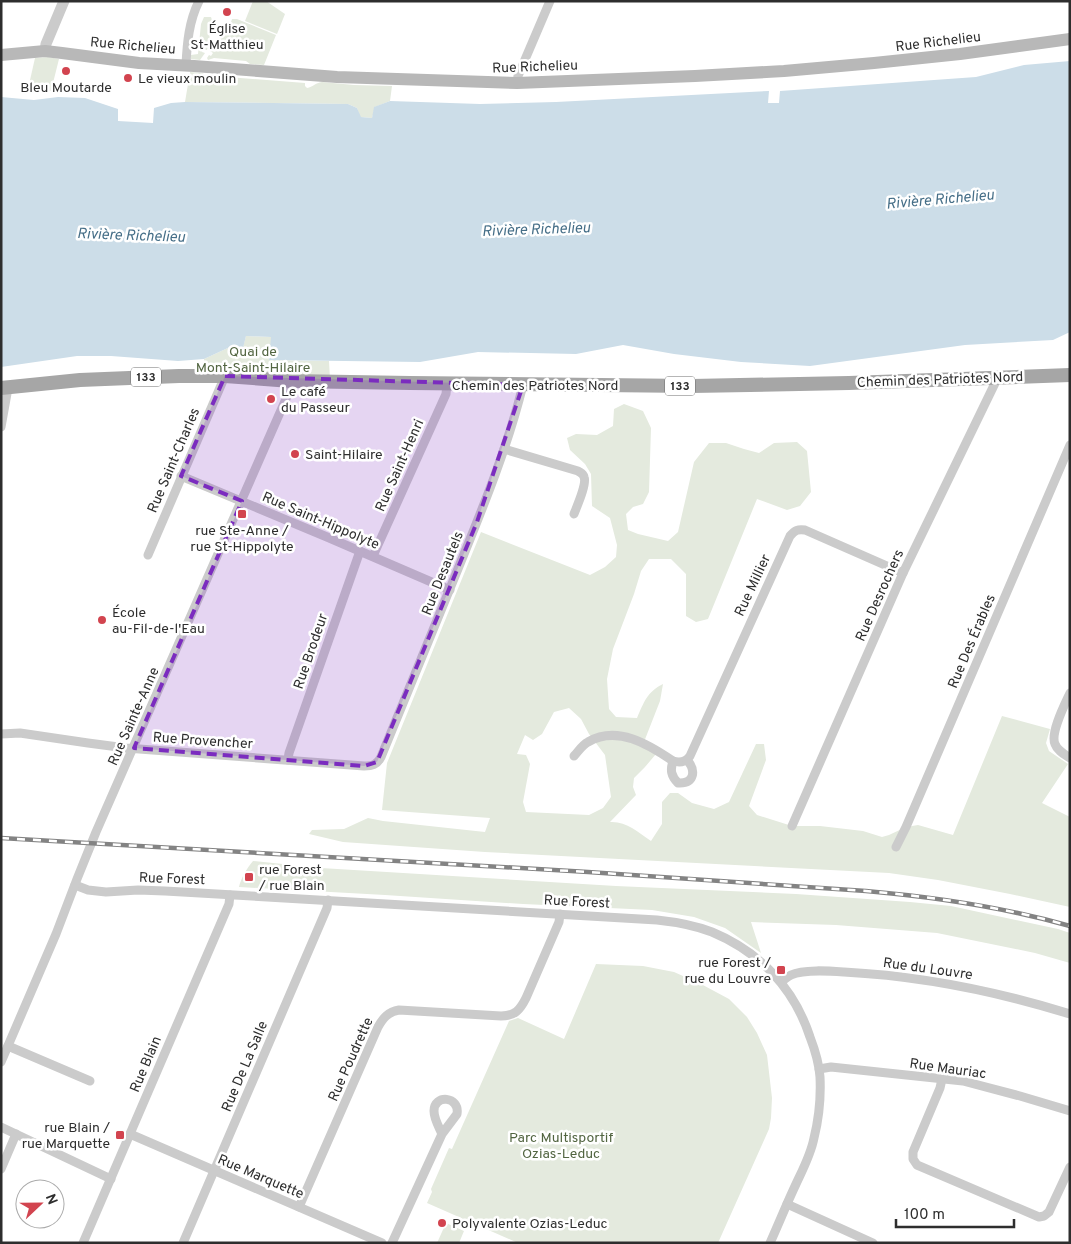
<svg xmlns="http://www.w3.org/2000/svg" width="1071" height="1244" viewBox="0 0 1071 1244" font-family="Overpass,sans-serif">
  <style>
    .green { fill: #e4eade; fill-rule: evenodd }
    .water { fill: #ccdde8 }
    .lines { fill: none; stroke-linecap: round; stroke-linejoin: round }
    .minor { stroke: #cbcbcb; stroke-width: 9 }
    .tertiary { stroke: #cbcbcb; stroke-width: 11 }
    .secondary { stroke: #b8b8b8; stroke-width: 12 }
    .primary { stroke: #a6a6a6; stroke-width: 14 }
    .rail-casing { stroke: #838383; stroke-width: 4.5 }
    .rail { stroke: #fff; stroke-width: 2.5; stroke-dasharray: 8; stroke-linecap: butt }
    .marked { fill: #7b2cbf; fill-opacity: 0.2; stroke: #7b2cbf; stroke-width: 4; stroke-dasharray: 10 6; stroke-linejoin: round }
    .poi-dot { fill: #d2444f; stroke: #fff; stroke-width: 2 }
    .labels { text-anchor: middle; stroke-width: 5; stroke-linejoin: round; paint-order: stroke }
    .shield { fill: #fff; stroke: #6d6d6d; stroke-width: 1 }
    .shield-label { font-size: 12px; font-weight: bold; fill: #2e2e2e }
    .poi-label { font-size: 14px; fill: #2e2e2e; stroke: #fff; text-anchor: start }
    .street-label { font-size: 14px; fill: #2e2e2e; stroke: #fff }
    .park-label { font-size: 14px; fill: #526541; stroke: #fff }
    .water-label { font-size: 15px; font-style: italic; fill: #456e87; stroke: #fff }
  </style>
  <rect width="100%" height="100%" fill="#fff"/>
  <g class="green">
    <polygon points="253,1 266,1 285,14 277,34 245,21"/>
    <path d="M 204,17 L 211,17 L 212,20 L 215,21 L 215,24 L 217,26 L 215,29 C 209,31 208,35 211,40 L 207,50 L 203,49 L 202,52 L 205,53 L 200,60 L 191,59 L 191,55 L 198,54 L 201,24 Z"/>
    <path d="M 232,19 L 237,19 L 276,35 L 264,65 L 250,64 L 246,61 L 214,58 L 208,60 L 207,58 L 209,55 L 211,56 L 213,53 L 210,51 L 214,41 C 221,41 222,36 218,31 L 220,28 L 223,27 L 224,25 L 228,26 L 230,25 Z"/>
    <polygon points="48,57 59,59 51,91 28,89 35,58"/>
    <path d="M 190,72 L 203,73 L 206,79 L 209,82 L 215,76 L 305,83 L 305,86 L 307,88 C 313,87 315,83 322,82 L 354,85 L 392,86 L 390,101 L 375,107 L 372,118 L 360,117 L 357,108 L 348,104 L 185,102 Z"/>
    <polygon points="246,336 272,337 269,360 329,361 330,379 203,373 204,359 230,347 243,347"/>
    <path d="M 624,404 L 643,411 L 651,428 L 649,492 L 643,504 L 633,507 L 626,514 L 628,530 L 638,534 L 668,541 L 678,532 L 694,462 L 709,443 L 726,443 L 744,449 L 759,453 L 774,443 L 797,442 L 807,451 L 811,492 L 800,506 L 787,510 L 757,499 L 708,619 L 696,622 L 686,616 L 686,574 L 671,559 L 649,559 L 641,571 L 634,594 L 613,649 L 607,679 L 609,709 L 616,717 L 637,718 C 644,702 647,692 663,684 L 660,701 L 642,747 L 656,754 L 645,767 L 634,778 L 633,787 L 636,795 L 610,822 C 626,821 638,832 651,841 L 662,824 L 662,802 L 670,793 L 678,793 L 692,803 L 714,809 L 729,802 L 756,744 L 764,744 L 766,760 L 749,806 L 757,815 L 792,826 L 820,826 L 863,831 L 882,837 L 889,835 L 906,827 L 918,825 L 953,835 L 1002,716 L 1050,729 L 1046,743 L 1049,751 L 1068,764 L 1042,803 L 1070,817 L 1070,907 L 1010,894 L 938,880 L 889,873 L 485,852 L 343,842 L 309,834 L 312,830 L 344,829 L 368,818 L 383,821 L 485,832 L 490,818 L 382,810 L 387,763 L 481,532 L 590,575 L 605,567 L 616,557 L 617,545 L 610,518 L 592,506 L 591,474 L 585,464 L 570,450 L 567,438 L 576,434 L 597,435 L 613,426 L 614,409 ZM 569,708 L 581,719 L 589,734 L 605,755 L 611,797 L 603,808 L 589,815 L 526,812 L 523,802 L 530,764 L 526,755 L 517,754 L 525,735 L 533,740 L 542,734 L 554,712 Z"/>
    <path d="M 253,861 L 321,868 L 616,886 L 796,894 L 910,902 L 951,906 L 1058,929 L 1070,933 L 1070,963 L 1035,953 L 937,933 L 836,925 L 751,922 L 761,953 L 725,928 L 694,917 L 652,910 L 523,904 L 385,895 L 239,887 C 241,878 247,868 253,861 Z"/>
    <polygon points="596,964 643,966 674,972 701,984 729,999 747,1017 757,1033 767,1055 772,1098 771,1118 769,1129 718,1243 518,1243 427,1203 432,1192 431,1189 449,1148 452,1149 509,1021 518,1018 564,1039"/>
    <polygon points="446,1223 464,1231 459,1243 437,1243"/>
  </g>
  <polygon class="water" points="1070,61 1070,332 1053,340 965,345 810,366 741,362 674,354 623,345 576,354 478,352 420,362 269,360 271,337 246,336 243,348 230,347 204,359 178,361 111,356 77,356 1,367 1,97 34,100 58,97 85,98 118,109 118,121 153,123 154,108 171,103 185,102 348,104 357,108 361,117 372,118 374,107 390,101 480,104 556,102 769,91 768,103 779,103 780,91 976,77 1024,65"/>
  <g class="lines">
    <g class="minor">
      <path d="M 186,65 C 187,43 189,21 199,1"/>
      <polyline points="517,83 518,76 550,1"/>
      <polyline points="1,427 8,388"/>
      <path d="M 504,449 L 578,471 C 581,473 583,473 584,477 C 587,484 577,506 574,514"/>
      <polyline points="181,476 327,537 450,590"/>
      <polyline points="148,555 225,376"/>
      <polyline points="373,556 446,394 447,384"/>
      <path d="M 1070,693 C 1065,704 1050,733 1055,744 C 1057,750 1064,754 1070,758"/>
      <path d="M 1,734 L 20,733 L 88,743 L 126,748 L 364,766 C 372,766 377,765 381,757 C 407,693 434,628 460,564 C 484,505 508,446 523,385"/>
      <path d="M 574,756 C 578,752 582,745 588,742 C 617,725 648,744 673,761 C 680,763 686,762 690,756 L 790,536 C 795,530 798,529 805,530 L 903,573"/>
      <polyline points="288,760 289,753 360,551"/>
      <path d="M 673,761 C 670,770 671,776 678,783 C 695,784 696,770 687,760"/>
      <polyline points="792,826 903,573 998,377"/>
      <polyline points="896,847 906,827 1070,445"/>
      <path d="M 75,885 L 88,890 L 106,892 L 138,890 L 165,891 L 657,920 C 676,922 694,925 712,932 C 760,952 794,988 810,1037 C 815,1050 819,1063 820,1077 C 821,1098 819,1118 814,1138 C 811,1154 803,1169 796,1184 C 787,1203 779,1223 770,1243"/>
      <path d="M 781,982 C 784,980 787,977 791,975 C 803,969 830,971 844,972 C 921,976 996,991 1070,1014"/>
      <polyline points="8,1046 90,1081"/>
      <polyline points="1,1062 56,934 77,879 96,832 289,392 291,381"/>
      <polyline points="819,1069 831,1067 963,1081 1020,1096 1070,1111"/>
      <polyline points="942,1079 940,1088 913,1152 913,1159 917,1165 1039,1217 1044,1216 1049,1212 1070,1167"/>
      <polyline points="1,1127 111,1179"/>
      <polyline points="130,1134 382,1243"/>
      <polyline points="1,1169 16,1134"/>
      <polyline points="787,1204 873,1243"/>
      <path d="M 299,1207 L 378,1027 C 383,1018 388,1012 399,1010 L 501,1016 C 515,1016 520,1010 526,998 L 559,922 L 560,914"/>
      <polyline points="83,1243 229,904 230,895"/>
      <polyline points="183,1243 327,908 328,900"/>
      <path d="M 392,1243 L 442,1134 L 457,1114 C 460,1096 434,1094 434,1111 C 434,1119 439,1127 442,1134"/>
    </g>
    <polyline class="tertiary" points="45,51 46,44 64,1"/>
    <polyline class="secondary" points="1,55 45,51 62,53 139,63 194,66 337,77 517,83 695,76 784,71 874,63 960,54 1070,39"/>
    <polyline class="primary" points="1,388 80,380 179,376 225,376 291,381 410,383 692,386 849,383 1070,375"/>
    <g class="rail-casing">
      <path id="rail" d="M 1,838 L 588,872 L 866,891 C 935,897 1003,907 1070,926"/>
    </g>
    <use href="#rail" class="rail"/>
  </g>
  <path class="marked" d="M 225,376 L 523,385 L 477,522 L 377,762 L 364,766 L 134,748 L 242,501 L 181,476 Z"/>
  <g class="poi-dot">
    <circle cx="227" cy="12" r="5"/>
    <circle cx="66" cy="71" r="5"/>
    <circle cx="128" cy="78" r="5"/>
    <circle cx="271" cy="399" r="5"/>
    <circle cx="295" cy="454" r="5"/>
    <rect x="237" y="509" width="10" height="10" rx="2.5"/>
    <circle cx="102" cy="620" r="5"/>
    <rect x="244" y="872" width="10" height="10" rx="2.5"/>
    <rect x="776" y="965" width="10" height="10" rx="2.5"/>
    <rect x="115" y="1130" width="10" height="10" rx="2.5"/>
    <circle cx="442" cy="1223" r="5"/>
  </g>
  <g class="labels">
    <g class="shield">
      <rect x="131" y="367.5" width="30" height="19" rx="4"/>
      <rect x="665" y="376.5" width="30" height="19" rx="4"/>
    </g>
    <g class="shield-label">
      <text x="146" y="381">133</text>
      <text x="680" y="390">133</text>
    </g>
    <g class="poi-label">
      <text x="227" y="33" text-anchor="middle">Église<tspan x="227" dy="16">St-Matthieu</tspan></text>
      <text x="138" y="83">Le vieux moulin</text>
      <text x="66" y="92" text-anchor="middle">Bleu Moutarde</text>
      <text x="281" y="396">Le café<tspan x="281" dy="16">du Passeur</tspan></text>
      <text x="305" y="459">Saint-Hilaire</text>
      <text x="242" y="535" text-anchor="middle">rue Ste-Anne /<tspan x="242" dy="16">rue St-Hippolyte</tspan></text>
      <text x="112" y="617">École<tspan x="112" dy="16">au-Fil-de-l'Eau</tspan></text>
      <text x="259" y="874">rue Forest<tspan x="259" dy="16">/ rue Blain</tspan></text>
      <text x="771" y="967" text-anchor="end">rue Forest /<tspan x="771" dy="16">rue du Louvre</tspan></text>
      <text x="110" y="1132" text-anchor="end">rue Blain /<tspan x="110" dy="16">rue Marquette</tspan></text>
      <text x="452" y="1228">Polyvalente Ozias-Leduc</text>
    </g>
    <g class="street-label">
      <text transform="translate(938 41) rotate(-7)" y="5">Rue Richelieu</text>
      <text transform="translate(133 45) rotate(5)" y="5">Rue Richelieu</text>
      <text transform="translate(535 66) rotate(-2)" y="5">Rue Richelieu</text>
      <text transform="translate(940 379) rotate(-2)" y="5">Chemin des Patriotes Nord</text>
      <text x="535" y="390">Chemin des Patriotes Nord</text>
      <text transform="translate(173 460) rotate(-67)" y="5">Rue Saint-Charles</text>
      <text transform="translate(399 465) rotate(-66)" y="5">Rue Saint-Henri</text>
      <text transform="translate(321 520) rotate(23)" y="5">Rue Saint-Hippolyte</text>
      <text transform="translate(442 573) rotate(-68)" y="5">Rue Desautels</text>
      <text transform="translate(752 585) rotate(-65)" y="5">Rue Millier</text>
      <text transform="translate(879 595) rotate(-66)" y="5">Rue Desrochers</text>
      <text transform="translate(971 641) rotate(-67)" y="5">Rue Des Érables</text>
      <text transform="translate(310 651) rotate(-71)" y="5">Rue Brodeur</text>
      <text transform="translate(133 716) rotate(-66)" y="5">Rue Sainte-Anne</text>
      <text transform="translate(203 740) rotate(4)" y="5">Rue Provencher</text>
      <text transform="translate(172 878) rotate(2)" y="5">Rue Forest</text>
      <text transform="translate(577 901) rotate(3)" y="5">Rue Forest</text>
      <text transform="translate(928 968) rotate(8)" y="5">Rue du Louvre</text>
      <text transform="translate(350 1059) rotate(-66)" y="5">Rue Poudrette</text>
      <text transform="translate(145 1064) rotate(-67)" y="5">Rue Blain</text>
      <text transform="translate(244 1066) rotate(-67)" y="5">Rue De La Salle</text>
      <text transform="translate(948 1068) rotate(8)" y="5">Rue Mauriac</text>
      <text transform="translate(261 1176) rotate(23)" y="5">Rue Marquette</text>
    </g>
    <g class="park-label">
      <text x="253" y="356">Quai de<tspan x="253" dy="16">Mont-Saint-Hilaire</tspan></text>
      <text x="561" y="1142">Parc Multisportif<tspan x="561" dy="16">Ozias-Leduc</tspan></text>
    </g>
    <g class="water-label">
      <text transform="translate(940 199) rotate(-5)" y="5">Rivière Richelieu</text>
      <text transform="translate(536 229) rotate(-2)" y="5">Rivière Richelieu</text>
      <text transform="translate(131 235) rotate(2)" y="5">Rivière Richelieu</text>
    </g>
  </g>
  <rect width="1071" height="1244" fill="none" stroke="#2e2e2e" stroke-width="5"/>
  <g transform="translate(40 1204) rotate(68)"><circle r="24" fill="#ffffff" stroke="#ababab"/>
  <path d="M0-4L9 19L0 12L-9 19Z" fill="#d2444f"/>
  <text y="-8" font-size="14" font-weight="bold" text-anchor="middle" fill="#2e2e2e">N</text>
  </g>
  <path d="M896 1219v8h118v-8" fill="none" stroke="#2e2e2e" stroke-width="2.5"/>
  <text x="904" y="1219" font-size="15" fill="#2e2e2e" stroke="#ffffff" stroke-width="4" paint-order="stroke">100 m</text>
</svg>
